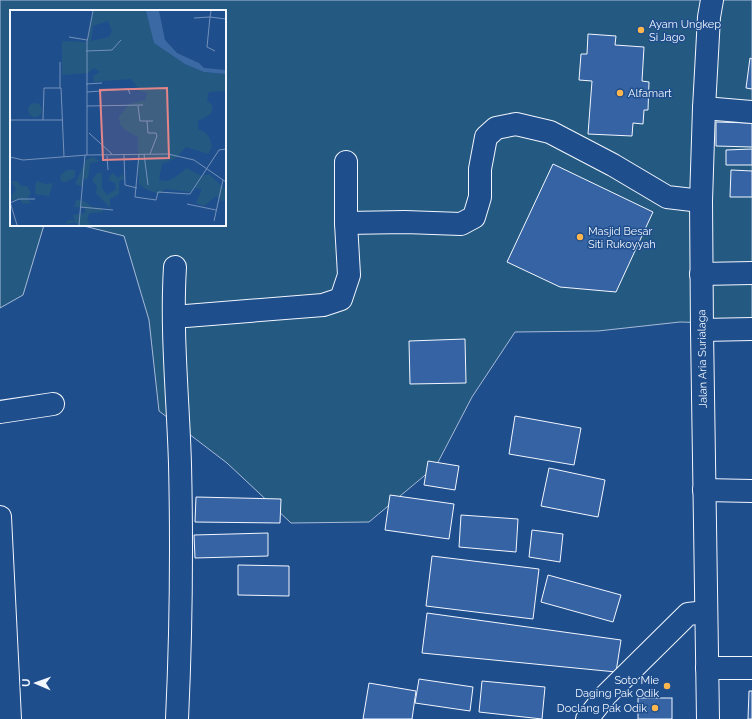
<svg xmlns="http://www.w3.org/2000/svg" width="752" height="719" viewBox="0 0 752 719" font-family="Raleway,sans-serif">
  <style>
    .green { fill: #245a82; stroke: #a8bbd7 }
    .building { fill: #3563a3; stroke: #f2f6ff }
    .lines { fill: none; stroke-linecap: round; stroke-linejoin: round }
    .minor-casing { stroke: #f2f6ff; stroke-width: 24 }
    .major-casing { stroke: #f2f6ff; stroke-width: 24 }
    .minor { stroke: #1f4e8c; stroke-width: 22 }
    .major { stroke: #1f4e8c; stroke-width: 22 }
    .poi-dot { fill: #ffb74d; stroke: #1f4e8c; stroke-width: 1.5 }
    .labels { text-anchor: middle; stroke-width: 3; stroke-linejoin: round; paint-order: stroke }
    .poi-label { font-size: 11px; fill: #f2f6ff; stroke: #1f4e8c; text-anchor: start }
    .street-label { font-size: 11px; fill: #f2f6ff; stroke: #1f4e8c }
    .inset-road { fill: none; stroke: #7391ba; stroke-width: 1 }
    .view { fill: #e38589; fill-opacity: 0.15; stroke: #e38589; stroke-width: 2 }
    .inset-edge { fill: none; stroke: #f2f6ff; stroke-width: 2 }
  </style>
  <rect width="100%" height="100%" fill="#1f4e8c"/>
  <polygon class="green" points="0,0 752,0 752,324 680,322 598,331 515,332 472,397 436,466 369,522 291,523 227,463 159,411 149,320 124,236 80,225 225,225 225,11 11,11 11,225 44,225 23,295 0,308"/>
  <g class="building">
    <polygon points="588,34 616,36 615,45 644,47 642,81 649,82 648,110 644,110 643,124 633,123 632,136 588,134 592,81 579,80 581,54 587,54"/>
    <polygon points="750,58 752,59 752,89 746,88"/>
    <polygon points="716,122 752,123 752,147 716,146"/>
    <polygon points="752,149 752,165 726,165 726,150"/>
    <polygon points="553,164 653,212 616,292 560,287 507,262"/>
    <polygon points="731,170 752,171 752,197 730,197"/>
    <polygon points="465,339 466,383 410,384 409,341"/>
    <polygon points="515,416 581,428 574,465 509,454"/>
    <polygon points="428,461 459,466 455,490 424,485"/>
    <polygon points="549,468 605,480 598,517 541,506"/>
    <polygon points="390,495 454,504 449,539 385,530"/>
    <polygon points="196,497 281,499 280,523 195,522"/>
    <polygon points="461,515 518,519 516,552 459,547"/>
    <polygon points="532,530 563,534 560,562 529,557"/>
    <polygon points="268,533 268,556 195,558 194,535"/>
    <polygon points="432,556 539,569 533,619 426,606"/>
    <polygon points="238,565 289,566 289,596 238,595"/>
    <polygon points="548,575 621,595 613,622 541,602"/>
    <polygon points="427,613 621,640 616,672 422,653"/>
    <polygon points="419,679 473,687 470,711 415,703"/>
    <polygon points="482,681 545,687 542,719 479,712"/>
    <polygon points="369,683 416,691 412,719 363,719"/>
    <polygon points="749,691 752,691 752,719 748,719"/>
    <rect x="638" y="698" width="34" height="21"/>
  </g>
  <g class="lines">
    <g class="minor-casing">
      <g id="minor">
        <polyline points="704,108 752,112"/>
        <polyline points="346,223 405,222 461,224 474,217 480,197 480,169 486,137 496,128 516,124 550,132 613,165 667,197 701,201"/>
        <path d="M 175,267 C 171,332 178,398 180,464 C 182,549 181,634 177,719"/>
        <polyline points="701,274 752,273"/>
        <polyline points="186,316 323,305 341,299 349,275 346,223 346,162"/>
        <polyline points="702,330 752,329"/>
        <polyline points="0,412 53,404"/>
        <polyline points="704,490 752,491"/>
        <polyline points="0,517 10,719"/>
        <polyline points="707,668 752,668"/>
        <polyline points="587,719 606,695 688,614 706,612"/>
      </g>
    </g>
    <g class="major-casing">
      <polyline id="major" points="708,719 702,330 701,201 704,108 709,17 712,0"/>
    </g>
    <use href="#minor" class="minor"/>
    <use href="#major" class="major"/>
  </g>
  <g class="poi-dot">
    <circle cx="641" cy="30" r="4"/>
    <circle cx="620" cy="93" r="4"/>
    <circle cx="580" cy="237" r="4"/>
    <circle cx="667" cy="686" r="4"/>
    <circle cx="655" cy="708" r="4"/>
  </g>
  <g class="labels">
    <g class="poi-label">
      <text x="649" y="28">Ayam Ungkep<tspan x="649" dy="13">Si Jago</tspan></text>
      <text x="628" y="97">Alfamart</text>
      <text x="588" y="235">Masjid Besar<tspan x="588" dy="13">Siti Rukoyyah</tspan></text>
      <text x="659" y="684" text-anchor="end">Soto Mie<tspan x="659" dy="13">Daging Pak Odik</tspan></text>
      <text x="647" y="712" text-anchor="end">Doclang Pak Odik</text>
    </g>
    <g class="street-label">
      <text transform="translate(702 359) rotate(-91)" y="4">Jalan Aria Surialaga</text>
    </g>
  </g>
  <g transform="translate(10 10)">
    <rect width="216" height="216" fill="#1f4e8c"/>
    <path d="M 83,1 L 136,1 L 144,33 L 175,54 L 194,62 L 216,64 L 216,81 L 199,82 L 197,90 L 203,96 L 201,104 L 188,111 L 188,119 L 196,123 L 200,129 L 202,137 L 198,144 L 176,137 L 166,148 L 152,154 L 149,170 L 157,171 L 164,168 L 177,158 L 191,166 L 199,164 L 216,180 L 216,190 L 211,191 L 206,186 L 194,196 L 186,193 L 192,179 L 185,178 L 179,182 L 156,179 L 149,184 L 135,179 L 129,174 L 128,127 L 115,120 L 110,114 L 109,107 L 119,94 L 135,90 L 137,83 L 130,81 L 121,69 L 84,72 L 83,66 L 90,62 L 84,58 L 78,63 L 52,65 L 52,31 L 77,32 ZM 98,11 L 102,21 L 99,27 L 81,31 L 83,16 ZM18 100a7 7 0 1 1 14 0a7 7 0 1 1-14 0ZM 83,147 L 90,151 L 80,153 L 78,168 L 73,170 L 72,176 L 67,175 L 66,172 L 76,150 ZM 57,160 L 65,160 L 65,167 L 56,172 L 51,171 L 50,165 ZM 87,163 L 92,163 L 92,178 L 97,185 L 106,179 L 105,173 L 99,170 L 100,165 L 103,163 L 108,168 L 113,164 L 114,169 L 109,171 L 109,184 L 100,189 L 100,198 L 86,183 L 87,176 L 82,171 ZM 1,171 L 7,171 L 11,176 L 17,176 L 21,183 L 17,189 L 21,193 L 13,194 L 10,189 L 4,190 L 0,187 L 6,180 ZM 26,171 L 36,174 L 43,173 L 39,186 L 25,184 ZM 66,190 L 74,191 L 82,197 L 92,198 L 93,202 L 79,203 L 77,209 L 80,215 L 69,215 L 65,212 L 55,214 L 59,210 L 65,211 L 63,205 L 75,203 L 75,198 L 64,197 Z" fill="#245a82" fill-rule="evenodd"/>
    <path d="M 136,1 L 149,1 L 155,30 L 167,43 L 189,53 L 194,58 L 216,60 L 216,64 L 194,62 L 175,54 L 144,33 Z" fill="#3b69a3"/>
    <path class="inset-road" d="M 201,1 L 200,7 L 216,9M 184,8 L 200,7 L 197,37 L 205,41M 59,27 L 77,30M 76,41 L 102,40 L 111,30M 50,52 L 50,78M 76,74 L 92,73M 77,82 L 118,79 L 120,84M 77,96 L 133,95M 128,96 L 130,111 L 143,111M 0,110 L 53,110M 33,110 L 34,78 L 51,78 L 54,147M 137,111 L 138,123 L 146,123 L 147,126 L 140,144M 79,123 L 102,144M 129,144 L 125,187 L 146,190 L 148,182 L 180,184 L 209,140 L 216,139M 134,144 L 138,175M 77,145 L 77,32 L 83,1M 114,145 L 115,175 L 127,178M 97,146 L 98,160M 0,147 L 13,150 L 77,145 L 158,144 L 184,150 L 216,172M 0,192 L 7,215M 0,193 L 9,189 L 25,189M 177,194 L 206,200M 70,197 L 103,200M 204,211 L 213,170M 69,215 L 75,145"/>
    <path class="view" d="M 157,78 L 159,148 L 93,150 L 90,80 Z"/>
    <rect width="216" height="216" class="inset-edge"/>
  </g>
  <g transform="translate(36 683) rotate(272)" stroke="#1f4e8c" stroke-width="3" paint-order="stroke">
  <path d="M0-3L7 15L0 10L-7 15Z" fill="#f2f6ff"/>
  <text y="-6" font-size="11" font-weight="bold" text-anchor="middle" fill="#f2f6ff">U</text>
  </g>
</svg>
